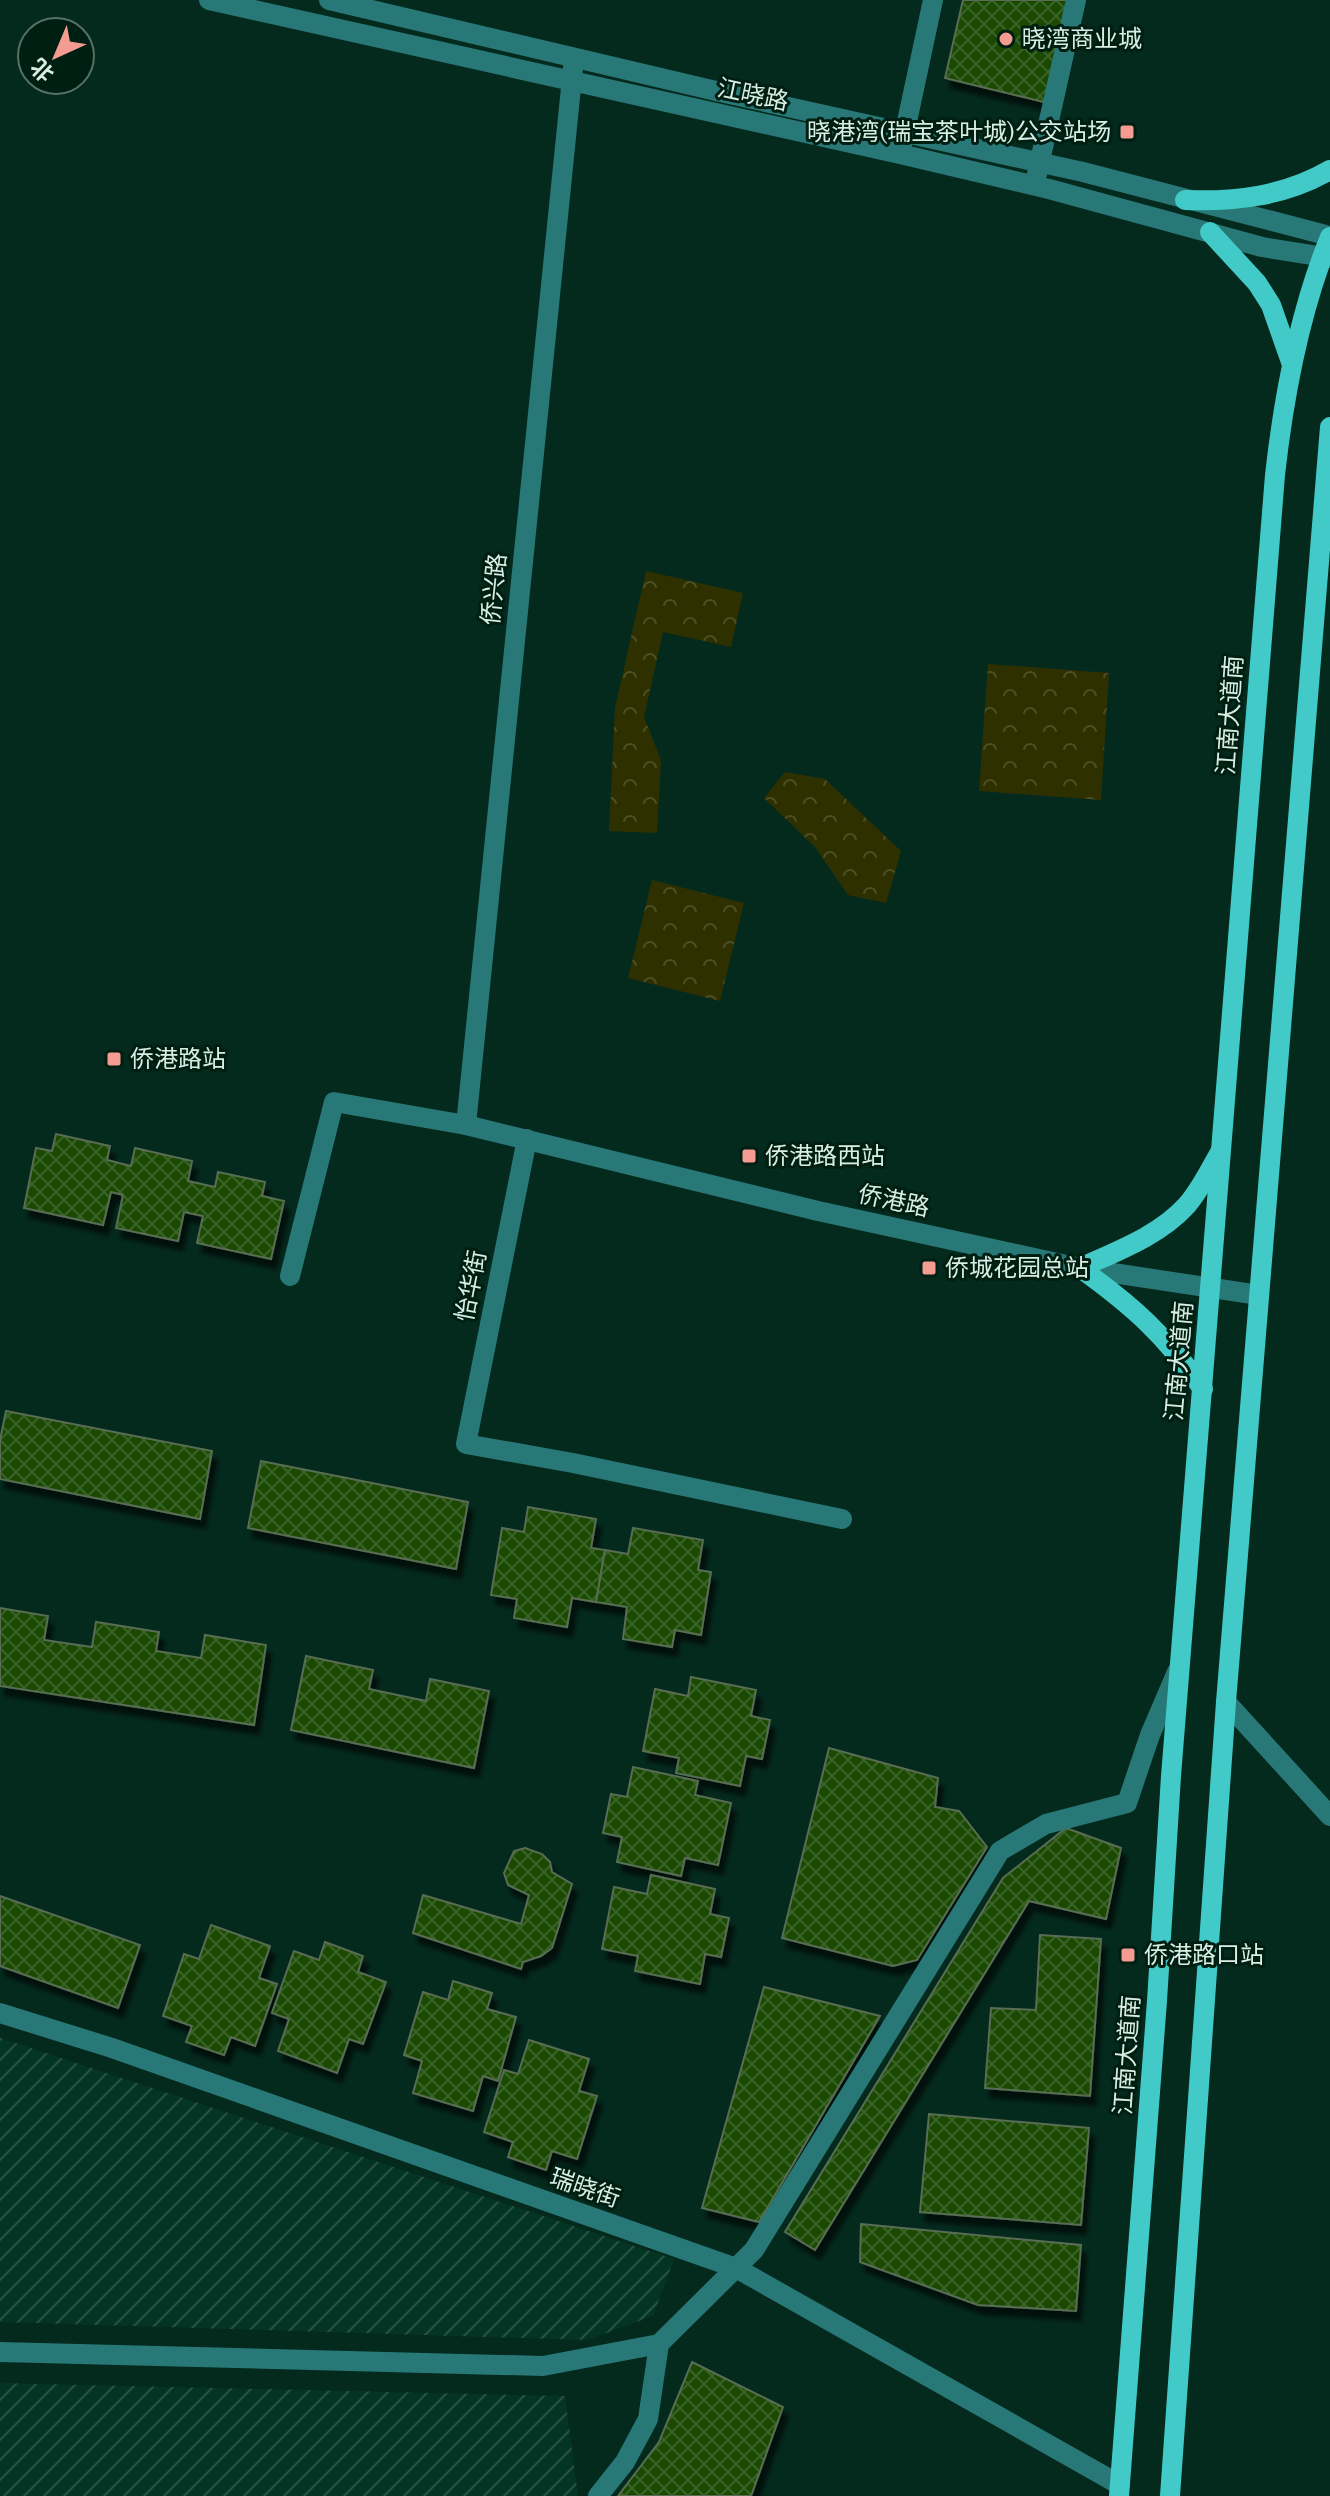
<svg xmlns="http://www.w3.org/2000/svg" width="1330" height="2496" viewBox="0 0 1330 2496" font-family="'IBM Plex Serif','Noto Sans SC',serif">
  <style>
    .industrial { fill: url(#industrial-furrows) }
    .forest { fill: url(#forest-crowns) }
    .building { fill: url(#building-cross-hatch); stroke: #586d52; stroke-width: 2; filter: url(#shadow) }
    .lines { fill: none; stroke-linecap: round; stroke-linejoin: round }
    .minor { stroke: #287877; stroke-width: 20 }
    .major { stroke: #41cac8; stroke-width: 20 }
    .poi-dot { fill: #f59c92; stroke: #001f13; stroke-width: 3 }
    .labels { text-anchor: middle; stroke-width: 6; stroke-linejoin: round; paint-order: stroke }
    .poi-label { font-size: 24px; fill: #d9ede4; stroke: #001f13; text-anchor: start }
    .street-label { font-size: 24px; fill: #d9ede4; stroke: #001f13 }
  </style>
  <defs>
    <pattern id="industrial-furrows" width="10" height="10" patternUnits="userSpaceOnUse" patternTransform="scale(2)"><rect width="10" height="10" fill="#043424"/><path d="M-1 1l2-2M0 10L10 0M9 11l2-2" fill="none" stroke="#285244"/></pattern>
    <pattern id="forest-crowns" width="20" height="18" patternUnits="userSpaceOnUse" patternTransform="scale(2)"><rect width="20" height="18" fill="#2f3000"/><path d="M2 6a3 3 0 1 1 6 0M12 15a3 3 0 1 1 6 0" fill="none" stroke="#4d4e25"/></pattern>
    <pattern id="building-cross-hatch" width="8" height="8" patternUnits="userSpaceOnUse" patternTransform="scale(2)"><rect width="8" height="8" fill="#1a4a04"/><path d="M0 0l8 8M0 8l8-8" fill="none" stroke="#3b6428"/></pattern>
    <filter id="shadow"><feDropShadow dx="5" dy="9" stdDeviation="2" flood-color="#0009"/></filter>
  </defs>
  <rect width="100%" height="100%" fill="#04291d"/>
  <g class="industrial">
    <polygon points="0,2038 674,2259 653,2316 587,2340 0,2322"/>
    <polygon points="0,2383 565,2396 578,2496 0,2496"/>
  </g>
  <g class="forest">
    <polygon points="646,571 743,593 731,647 663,632 644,717 661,760 657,833 609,831 615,708"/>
    <polygon points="988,664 1109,673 1101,800 979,791"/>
    <polygon points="785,772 825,779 901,851 886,903 848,895 815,847 764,798"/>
    <polygon points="652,880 744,903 720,1001 628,978"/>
  </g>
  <g class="building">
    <polygon points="963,0 1068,0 1044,102 945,78"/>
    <polygon points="56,1134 110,1146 107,1160 131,1166 135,1148 192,1161 188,1181 215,1187 218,1172 265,1182 262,1196 284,1201 271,1259 197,1243 203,1216 184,1212 178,1241 116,1228 123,1195 111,1192 103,1225 24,1208 36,1148 52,1151"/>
    <polygon points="6,1411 212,1451 200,1519 0,1479 0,1440"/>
    <polygon points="261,1461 468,1502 456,1569 248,1528"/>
    <polygon points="528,1507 596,1519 591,1548 605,1550 596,1602 572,1598 567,1627 514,1618 517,1599 491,1595 502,1528 524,1532"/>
    <polygon points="633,1528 703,1540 698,1570 711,1572 701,1635 675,1630 672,1647 623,1639 627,1607 596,1602 605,1550 628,1554"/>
    <polygon points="0,1608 48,1616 44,1640 92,1647 96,1622 159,1632 156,1651 201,1658 205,1635 266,1645 254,1725 0,1686"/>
    <polygon points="306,1656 373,1670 369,1689 426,1701 430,1679 489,1691 474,1768 291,1730"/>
    <polygon points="691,1677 756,1690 751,1716 770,1720 762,1759 746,1756 740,1786 676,1773 679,1758 643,1751 655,1689 688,1696"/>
    <polygon points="829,1748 938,1778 935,1807 959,1811 987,1847 917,1960 893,1966 782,1938"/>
    <polygon points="633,1767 698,1781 695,1795 731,1803 718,1865 685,1858 681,1876 617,1862 622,1837 603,1833 611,1794 627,1797"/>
    <polygon points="1066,1828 1121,1848 1106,1919 1029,1901 815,2250 785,2232 1003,1878"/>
    <polygon points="525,1848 542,1854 550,1862 552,1872 572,1884 552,1948 541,1956 523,1962 521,1969 413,1933 423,1895 521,1924 529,1895 508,1885 504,1873 514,1851"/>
    <polygon points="651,1875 715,1889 710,1914 729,1918 721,1957 705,1954 700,1984 635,1971 638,1956 602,1949 614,1887 647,1894"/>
    <polygon points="0,1896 140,1945 118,2008 0,1966"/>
    <polygon points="211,1925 270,1946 259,1978 277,1984 255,2046 231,2037 224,2055 186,2042 192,2026 163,2016 184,1954 199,1959"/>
    <polygon points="1040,1935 1101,1939 1090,2096 985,2088 991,2008 1036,2010"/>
    <polygon points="325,1942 363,1956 358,1972 386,1982 363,2044 349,2039 337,2073 278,2051 289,2019 272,2013 294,1951 319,1960"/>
    <polygon points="453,1981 492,1993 487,2009 516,2017 498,2081 483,2076 473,2111 413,2093 422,2061 404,2055 423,1992 448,2000"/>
    <polygon points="764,1987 880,2016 759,2222 702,2208"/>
    <polygon points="529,2040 589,2059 579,2091 597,2096 577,2159 552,2151 546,2170 508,2157 513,2142 484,2132 504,2070 518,2074"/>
    <polygon points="929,2114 1089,2128 1081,2225 920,2212"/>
    <polygon points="861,2224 1081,2245 1076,2311 978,2305 860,2262"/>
    <polygon points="692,2362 783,2407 751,2496 618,2496 659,2442"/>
  </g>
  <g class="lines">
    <g class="minor">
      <polyline points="209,0 900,154 1049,189 1262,247 1330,258"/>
      <polyline points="329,0 716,91 1083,172 1330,236"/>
      <polyline points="902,145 933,0"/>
      <polyline points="1037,174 1076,0"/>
      <polyline points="466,1125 574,58"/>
      <polyline points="527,1139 466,1444 573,1463 842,1519"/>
      <polyline points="290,1276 334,1102 466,1125 818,1211 1080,1268 1259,1295"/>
      <polyline points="1226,1702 1330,1816"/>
      <polyline points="0,2013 112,2048 736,2268 1120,2485"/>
      <polyline points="0,2352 543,2366 659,2344 754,2250 1000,1851 1046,1824 1127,1803 1150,1735 1177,1672"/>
      <polyline points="598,2496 625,2462 648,2419 659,2344"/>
    </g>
    <g class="major">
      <path d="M 1185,200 C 1236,202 1285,196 1330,170"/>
      <polyline points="1210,232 1257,283 1271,305 1291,362"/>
      <path d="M 1080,1268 C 1117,1251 1159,1236 1187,1205 C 1200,1190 1210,1170 1220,1152"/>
      <path d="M 1080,1268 C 1134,1307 1165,1335 1203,1389"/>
      <path d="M 1119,2496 L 1157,2001 L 1171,1776 L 1275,475 C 1284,394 1299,313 1330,237"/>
      <polyline points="1170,2496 1226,1702 1330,427"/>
    </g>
  </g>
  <g class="poi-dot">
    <circle cx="1006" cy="39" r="8"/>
    <rect x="1119" y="124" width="16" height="16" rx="4"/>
    <rect x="106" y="1051" width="16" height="16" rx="4"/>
    <rect x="741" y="1148" width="16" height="16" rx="4"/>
    <rect x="921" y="1260" width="16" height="16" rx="4"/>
    <rect x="1120" y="1947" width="16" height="16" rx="4"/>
  </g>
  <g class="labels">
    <g class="poi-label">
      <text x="1022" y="47">晓湾商业城</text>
      <text x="1111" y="140" text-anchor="end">晓港湾(瑞宝茶叶城)公交站场</text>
      <text x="130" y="1067">侨港路站</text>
      <text x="765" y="1164">侨港路西站</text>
      <text x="945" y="1276">侨城花园总站</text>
      <text x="1144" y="1963">侨港路口站</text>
    </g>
    <g class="street-label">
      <text transform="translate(753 95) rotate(12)" y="8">江晓路</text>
      <text transform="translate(494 589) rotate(-84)" y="8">侨兴路</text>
      <text transform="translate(1230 715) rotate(-86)" y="8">江南大道南</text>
      <text transform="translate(894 1201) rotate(12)" y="8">侨港路</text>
      <text transform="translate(471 1286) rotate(-79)" y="8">怡华街</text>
      <text transform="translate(1179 1361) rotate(-85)" y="8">江南大道南</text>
      <text transform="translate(1127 2055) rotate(-86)" y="8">江南大道南</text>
      <text transform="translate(585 2188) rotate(19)" y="8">瑞晓街</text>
    </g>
  </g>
  <g transform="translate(56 56) rotate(224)"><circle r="38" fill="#001f13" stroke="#577167" stroke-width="2"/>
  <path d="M0-6L14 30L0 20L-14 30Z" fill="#f59c92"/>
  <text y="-12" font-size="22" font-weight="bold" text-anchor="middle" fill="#d9ede4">北</text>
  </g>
</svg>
